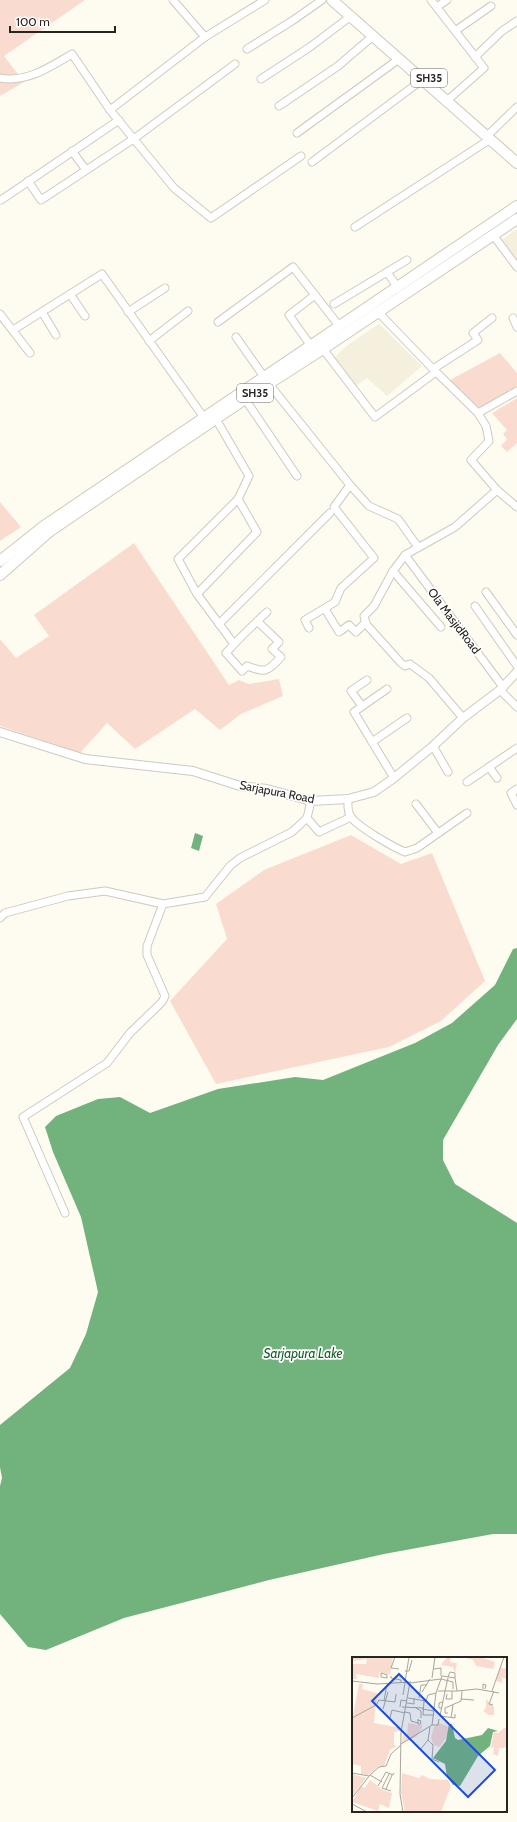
<svg xmlns="http://www.w3.org/2000/svg" width="517" height="1822" viewBox="0 0 517 1822" font-family="Cabin,sans-serif">
  <style>
    .built { fill: #f4f0dd }
    .green { fill: #f9dccf }
    .water { fill: #72b27d }
    .lines { fill: none; stroke-linecap: round; stroke-linejoin: round }
    .minor-casing { stroke: #cdcabf; stroke-width: 9 }
    .tertiary-casing { stroke: #cdcabf; stroke-width: 10 }
    .primary-casing { stroke: #cdcabf; stroke-width: 12 }
    .minor { stroke: #fff; stroke-width: 7 }
    .tertiary { stroke: #fff; stroke-width: 8 }
    .primary { stroke: #fff; stroke-width: 10 }
    .labels { text-anchor: middle; stroke-width: 3.5; stroke-linejoin: round; paint-order: stroke }
    .shield { fill: #fff; stroke: #676664; stroke-width: 1 }
    .shield-label { font-size: 11px; font-weight: bold; fill: #262521 }
    .street-label { font-size: 12px; fill: #262521; stroke: #fff }
    .water-label { font-size: 13px; font-style: italic; fill: #165c29; stroke: #fff }
    .inset-road { fill: none; stroke: #a8a69d; stroke-width: 1 }
    .view { fill: #1d4ed8; fill-opacity: 0.15; stroke: #1d4ed8; stroke-width: 2 }
    .inset-edge { fill: none; stroke: #262521; stroke-width: 2 }
  </style>
  <rect width="100%" height="100%" fill="#fefcf0"/>
  <g class="built">
    <polygon points="517,229 517,263 500,241"/>
    <polygon points="379,324 422,366 387,396 367,378 356,386 333,359 349,344"/>
  </g>
  <g class="green">
    <polygon points="0,0 85,0 4,56 24,82 0,96"/>
    <polygon points="500,353 517,373 517,386 485,406 478,407 450,380"/>
    <polygon points="517,398 517,443 507,452 501,446 507,439 503,434 507,430 492,413"/>
    <polygon points="0,502 21,527 0,541"/>
    <polygon points="134,543 229,685 239,680 249,684 279,679 283,696 241,714 220,730 195,709 135,749 107,723 80,753 0,726 0,639 16,658 49,636 34,615"/>
    <polygon points="351,835 401,864 432,853 485,981 441,1021 389,1047 216,1084 170,1001 227,939 216,904 264,870"/>
  </g>
  <g class="water">
    <polygon points="195,833 203,836 199,851 191,848"/>
    <polygon points="517,948 517,1019 498,1045 443,1140 443,1160 455,1184 517,1223 517,1534 493,1534 384,1554 269,1580 124,1618 46,1650 28,1647 0,1614 0,1486 2,1478 0,1467 0,1425 70,1368 86,1334 98,1292 81,1217 53,1152 45,1127 56,1116 98,1099 120,1097 150,1113 218,1089 295,1077 323,1080 415,1043 452,1023 495,985 513,949"/>
  </g>
  <g class="lines">
    <g class="minor-casing">
      <g id="minor">
        <polyline points="173,0 205,37"/>
        <polyline points="431,0 484,68 450,98"/>
        <polyline points="437,7 447,0"/>
        <polyline points="455,31 491,6"/>
        <polyline points="247,49 292,21 322,0"/>
        <polyline points="475,57 502,31 517,21"/>
        <path d="M 0,78 C 27,83 50,67 72,54 L 110,110 L 174,188 L 211,218 L 301,156"/>
        <polyline points="261,79 310,47 351,16"/>
        <polyline points="279,106 338,66 373,36"/>
        <polyline points="110,110 205,37 265,0"/>
        <polyline points="297,133 399,59"/>
        <polyline points="486,137 517,107"/>
        <polyline points="72,151 86,170"/>
        <polyline points="312,162 422,80"/>
        <polyline points="28,181 41,200 135,138 235,64"/>
        <polyline points="1,200 119,120"/>
        <polyline points="355,227 489,140"/>
        <polyline points="493,235 517,267"/>
        <polyline points="387,272 398,288"/>
        <polyline points="70,294 85,316"/>
        <polyline points="334,304 407,260"/>
        <polyline points="42,312 56,335"/>
        <polyline points="128,312 165,288"/>
        <polyline points="378,312 433,369 478,413 486,426 489,441 471,460 497,490 517,507"/>
        <polyline points="0,314 30,353"/>
        <polyline points="513,318 517,327"/>
        <polyline points="218,322 293,267 340,327"/>
        <polyline points="13,330 102,274 207,422"/>
        <polyline points="236,337 269,384 350,485 369,506 398,519 418,547"/>
        <polyline points="149,341 188,311"/>
        <polyline points="311,346 289,315 315,295"/>
        <polyline points="323,349 375,417 436,372"/>
        <polyline points="433,369 478,340 473,333 492,318"/>
        <polyline points="245,399 297,476"/>
        <polyline points="478,413 517,391"/>
        <polyline points="216,419 249,476 238,499 178,559 197,594 234,644"/>
        <polyline points="405,555 503,687"/>
        <polyline points="393,571 441,627"/>
        <polyline points="486,592 517,635"/>
        <polyline points="197,594 257,532 238,499"/>
        <polyline points="475,606 517,666"/>
        <polyline points="325,609 339,632 349,625 356,632 366,622"/>
        <path d="M 257,621 L 279,642 L 272,649 L 281,657 C 267,672 266,673 247,666 L 242,671 L 226,653 C 239,638 253,625 267,612"/>
        <polyline points="219,624 330,513"/>
        <polyline points="309,628 305,620 335,602 341,588 374,558 334,507 350,485"/>
        <polyline points="387,689 354,712 394,778"/>
        <polyline points="500,690 517,707"/>
        <polyline points="362,706 351,691 367,680"/>
        <polyline points="463,718 429,678 410,664 405,666 401,663 366,624 364,616 374,606 393,571 405,555 455,527 497,490"/>
        <polyline points="372,742 407,718"/>
        <polyline points="433,746 448,772"/>
        <polyline points="489,767 497,778"/>
        <polyline points="467,782 517,748"/>
        <polyline points="517,789 511,793 517,805"/>
        <path d="M 348,799 C 348,805 347,812 351,817 C 358,827 393,847 405,852 L 417,848 L 467,813"/>
        <polyline points="416,804 438,833"/>
        <polyline points="307,818 319,832 351,817"/>
        <polyline points="0,918 5,913 68,896 105,891 163,904"/>
        <polyline points="65,1213 23,1117 107,1063 130,1033 162,1002 165,996 147,955 147,946 163,904 205,897 230,866 240,858 292,832 307,818 311,801"/>
      </g>
    </g>
    <g class="tertiary-casing">
      <polyline id="tertiary" points="0,732 85,759 193,771 240,786 267,789 311,801 348,799 374,792 394,778 433,746 463,718 500,690 517,672"/>
    </g>
    <g class="primary-casing">
      <g id="primary">
        <polyline points="332,0 517,163"/>
        <polyline points="0,561 44,526 517,206"/>
        <polyline points="0,575 50,531 245,399 323,349 517,219"/>
      </g>
    </g>
    <use href="#minor" class="minor"/>
    <use href="#tertiary" class="tertiary"/>
    <use href="#primary" class="primary"/>
  </g>
  <g class="labels">
    <g class="shield">
      <rect x="411" y="69" width="36" height="18" rx="3"/>
      <rect x="237" y="384" width="36" height="18" rx="3"/>
    </g>
    <g class="shield-label">
      <text x="429" y="82">SH35</text>
      <text x="255" y="397">SH35</text>
    </g>
    <g class="street-label">
      <text transform="translate(454 621) rotate(53)" y="4">Ola MasjidRoad</text>
      <text transform="translate(277 792) rotate(11)" y="4">Sarjapura Road</text>
    </g>
    <g class="water-label">
      <text x="303" y="1358">Sarjapura Lake</text>
    </g>
  </g>
  <g transform="translate(352 1657)">
    <rect width="155" height="155" fill="#fefcf0"/>
    <path d="M 0,0 L 41,0 L 38,18 L 27,15 L 27,21 L 4,17 L 5,22 L 0,22 L 0,7 L 14,7 L 15,2 L 0,4 ZM 95,0 L 99,0 L 98,5 L 105,6 L 103,16 L 101,10 L 89,8 ZM 110,0 L 131,1 L 143,5 L 141,12 L 124,9 L 121,3 ZM 148,10 L 155,12 L 155,22 L 150,21 L 150,26 L 144,24 ZM 7,27 L 11,27 L 10,32 L 25,36 L 22,66 L 49,71 L 48,74 L 42,75 L 42,88 L 45,89 L 38,93 L 32,109 L 27,109 L 16,118 L 9,117 L 9,109 L 0,107 L 0,64 ZM 134,42 L 142,50 L 142,58 L 137,58 L 131,54 L 134,51 ZM 70,65 L 70,71 L 64,80 L 50,86 L 51,78 L 55,78 L 56,66 L 68,68 ZM 87,66 L 97,70 L 95,79 L 88,90 L 81,88 L 79,80 L 82,70 ZM 152,71 L 155,71 L 155,85 L 153,91 L 147,91 L 146,99 L 141,97 L 142,91 L 139,90 L 142,75 L 146,76 ZM 50,116 L 67,121 L 70,118 L 78,122 L 96,123 L 99,129 L 89,155 L 53,155 L 49,136 ZM 0,117 L 14,121 L 0,140 ZM 18,123 L 29,132 L 40,136 L 37,151 L 28,147 L 26,154 L 0,145 L 9,129 L 13,131 Z" fill="#f9dccf"/>
    <path d="M 97,67 L 100,67 L 103,81 L 106,83 L 130,78 L 136,71 L 146,74 L 141,75 L 138,89 L 126,99 L 108,129 L 101,128 L 95,120 L 93,107 L 81,101 L 94,84 Z" fill="#72b27d"/>
    <path class="inset-road" d="M 43,0 L 39,11 L 47,12M 82,12 L 89,11 L 89,19M 53,14 L 57,14 L 60,3M 29,16 L 35,18 L 35,21 L 29,20 ZM 39,19 L 39,21 L 49,23 L 49,26M 96,20 L 98,15 L 103,16 L 103,21M 80,21 L 83,0M 0,24 L 25,27 L 59,25M 53,25 L 57,0M 58,26 L 89,22 L 90,19 L 103,21 L 105,34 L 125,32 L 147,36M 131,32 L 131,27 L 134,28 L 133,32M 86,34 L 105,34M 93,34 L 88,59 L 103,61 L 103,57M 93,34 L 96,21M 140,34 L 152,0M 70,35 L 78,22M 95,37 L 94,42 L 100,42 L 100,34M 51,38 L 53,26M 56,41 L 74,44 L 76,38 L 84,36M 67,41 L 69,28 L 75,28M 109,42 L 122,43M 32,44 L 35,27M 72,44 L 71,58 L 82,58M 55,46 L 62,47 L 62,41M 141,48 L 137,47 L 142,34M 48,50 L 49,43 L 55,44M 50,50 L 71,51M 64,51 L 69,54 L 69,61M 90,51 L 87,51 L 87,46 L 91,45M 31,52 L 36,35M 70,52 L 82,54M 53,55 L 58,56 L 59,64 L 66,66M 96,56 L 93,56 L 93,51 L 109,44 L 110,34M 0,61 L 24,48 L 27,43 L 43,45 L 44,37M 38,61 L 40,53 L 53,56M 99,61 L 101,48M 66,63 L 69,64 L 68,67 L 66,67 L 66,62M 80,68 L 86,68 L 87,62M 78,70 L 76,83 L 81,88 L 80,102 L 87,105M 49,87 L 80,68 L 84,36 L 89,22 L 101,25 L 101,32M 68,93 L 76,83M 0,116 L 17,119M 37,117 L 30,131 L 39,134M 18,118 L 30,125M 26,129 L 34,115 L 41,118 L 42,116M 34,132 L 40,118M 0,141 L 18,118 L 27,110 L 34,109 L 39,97 L 49,88M 0,147 L 15,155M 51,155 L 48,137 L 49,75 L 58,25"/>
    <path class="view" d="M 47,17 L 143,113 L 116,140 L 20,44 Z"/>
    <rect width="155" height="155" class="inset-edge"/>
  </g>
  <path d="M10 26v6h105v-6" fill="none" stroke="#262521" stroke-width="2"/>
  <text x="16" y="26" font-size="12" fill="#262521" stroke="#ffffff" stroke-width="3" paint-order="stroke">100 m</text>
</svg>
